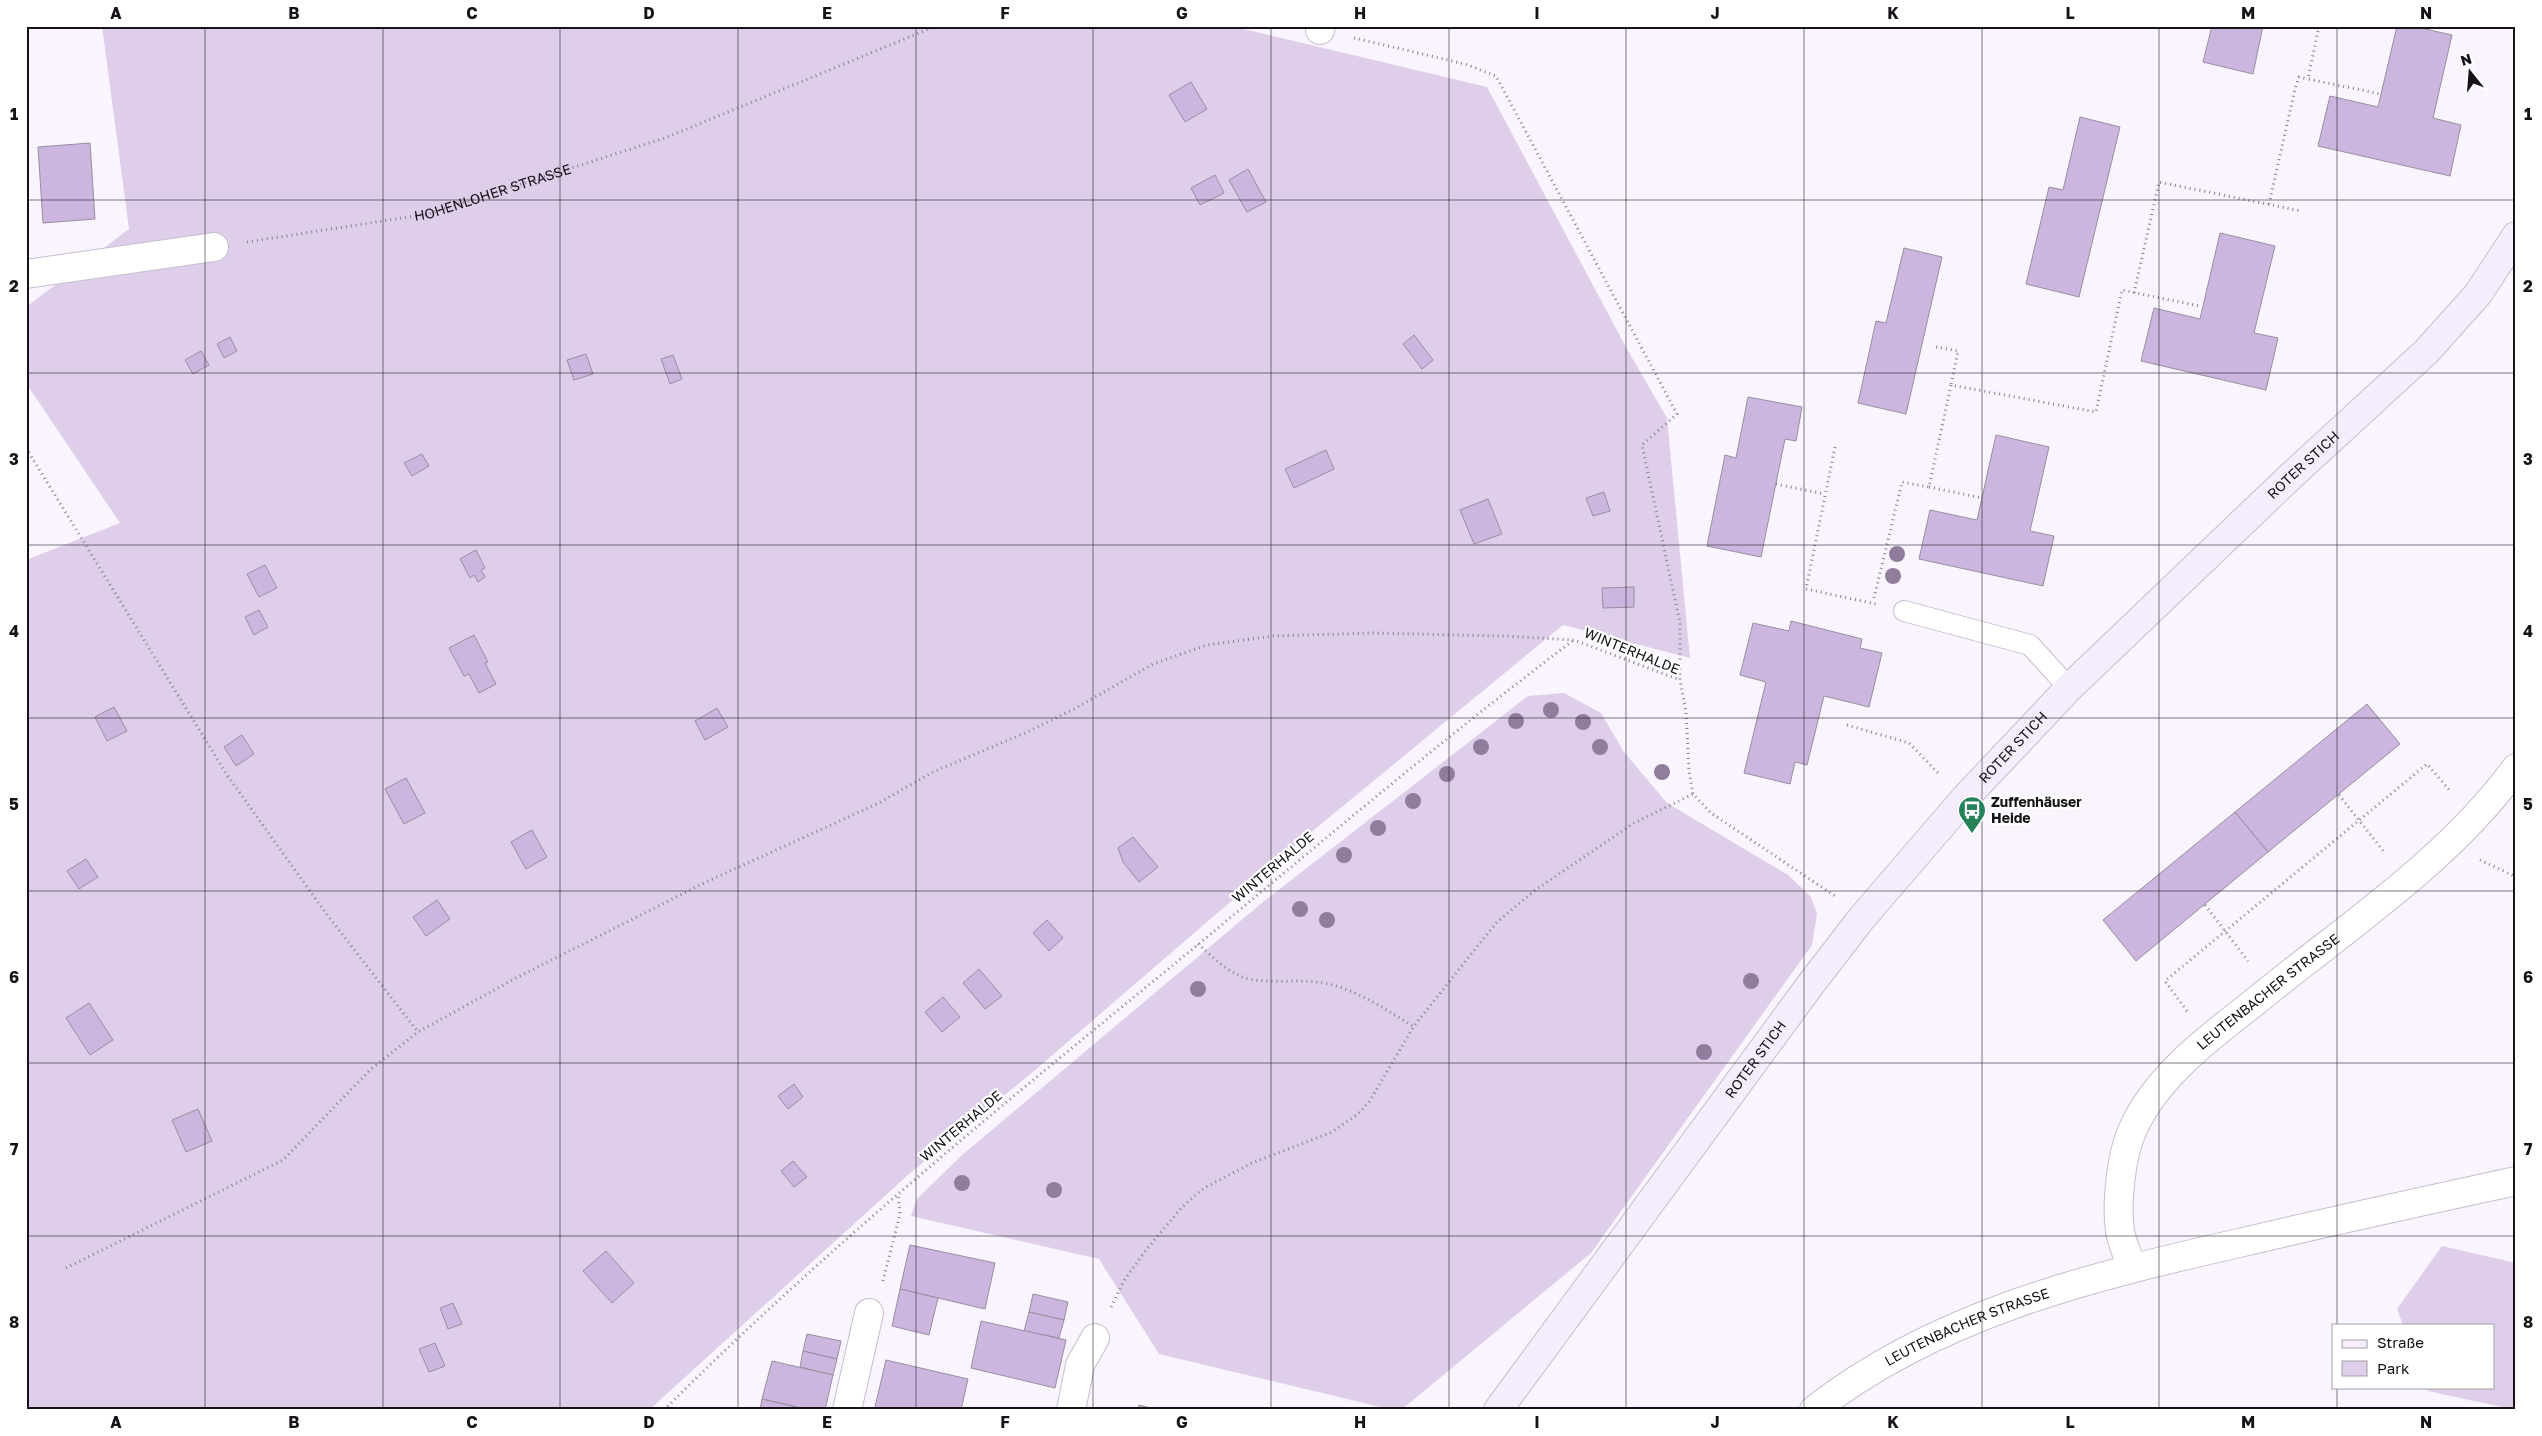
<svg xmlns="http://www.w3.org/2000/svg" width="2542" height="1436" viewBox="0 0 2542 1436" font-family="'Golos Text',sans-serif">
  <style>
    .green { fill: #deceea }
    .building { fill: #ccb5de; stroke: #978f9f }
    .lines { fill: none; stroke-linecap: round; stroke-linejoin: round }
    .lane-casing { stroke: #c7becf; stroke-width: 22 }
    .street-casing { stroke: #c7becf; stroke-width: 30 }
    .secondary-casing { stroke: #c7becf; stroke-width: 30 }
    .path { stroke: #86828a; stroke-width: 3; stroke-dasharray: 1 4; stroke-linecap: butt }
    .lane { stroke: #fff; stroke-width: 20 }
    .street { stroke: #fff; stroke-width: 28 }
    .secondary { stroke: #f5edfc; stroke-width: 28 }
    .tree { fill: #907d9d }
    .grid { fill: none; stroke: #161218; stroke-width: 1; stroke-opacity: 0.55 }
    .labels { text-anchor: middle; stroke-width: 4.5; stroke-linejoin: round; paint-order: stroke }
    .street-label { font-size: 14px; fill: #161218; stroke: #fff }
    .poi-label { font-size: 14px; font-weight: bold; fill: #161218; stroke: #fff; text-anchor: start }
    .neatline { fill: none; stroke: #161218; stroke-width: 2 }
    .grid-label { font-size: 16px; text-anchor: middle; font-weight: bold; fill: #161218 }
  </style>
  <rect width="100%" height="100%" fill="#f9f4fe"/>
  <g class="green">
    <polygon points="102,26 1231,26 1487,87 1627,349 1667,418 1690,658 1563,625 1309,834 1034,1071 909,1174 649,1410 26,1410 26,560 120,523 26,383 26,307 129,229"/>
    <polygon points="1564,693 1601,713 1624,752 1667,803 1788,875 1811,897 1817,914 1812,945 1591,1253 1401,1410 1393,1410 1159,1354 1099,1259 911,1216 917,1199 961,1156 1263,902 1528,696"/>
    <polygon points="2442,1246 2516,1263 2516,1410 2428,1391 2426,1387 2493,1387 2493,1325 2403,1325 2397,1309"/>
  </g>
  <g class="building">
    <polygon points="2212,26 2263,26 2253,74 2203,62"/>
    <polygon points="2397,26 2412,26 2452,35 2433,118 2461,125 2450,176 2318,146 2330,96 2378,107"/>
    <polygon points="1191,82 1207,109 1185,122 1169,95"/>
    <polygon points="2080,117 2120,127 2079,297 2026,284 2049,187 2063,190"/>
    <polygon points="90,143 95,219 43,223 38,147"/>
    <polygon points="1248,169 1266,202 1247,212 1229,180"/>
    <polygon points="1215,175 1224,193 1200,205 1191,188"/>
    <polygon points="2220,233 2275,246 2254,333 2278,338 2266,390 2141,361 2154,308 2200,319"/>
    <polygon points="1904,248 1942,257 1906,414 1858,403 1876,321 1886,323"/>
    <polygon points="1414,335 1433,360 1422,369 1403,344"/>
    <polygon points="230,337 237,351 224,358 217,344"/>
    <polygon points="201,351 209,365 193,374 185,360"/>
    <polygon points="586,354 593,374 574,380 567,360"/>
    <polygon points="673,355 682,379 670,384 661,359"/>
    <polygon points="1748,397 1802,407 1796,441 1785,439 1761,557 1707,546 1725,455 1736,458"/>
    <polygon points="1996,435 2049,447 2030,531 2054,536 2043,586 1919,559 1930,510 1977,520"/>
    <polygon points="1326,450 1334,469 1294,488 1285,469"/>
    <polygon points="422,454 429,466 412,476 404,463"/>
    <polygon points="1604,492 1610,511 1593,516 1586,498"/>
    <polygon points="1488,499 1502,534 1474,544 1460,510"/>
    <polygon points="476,550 485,568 481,570 485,577 478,582 474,575 470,578 460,559"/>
    <polygon points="265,565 277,588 259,597 247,574"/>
    <polygon points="1634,587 1634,607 1603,608 1602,588"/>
    <polygon points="259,610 268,627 254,635 245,617"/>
    <polygon points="1791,621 1862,639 1860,648 1882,653 1869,707 1824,696 1807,765 1795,762 1790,784 1744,773 1766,682 1740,675 1753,623 1789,631"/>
    <polygon points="474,635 488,662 485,663 496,684 479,693 469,674 464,676 449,648"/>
    <polygon points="2367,704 2400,744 2268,852 2235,812"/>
    <polygon points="114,707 127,731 107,741 95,717"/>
    <polygon points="717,708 728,727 705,740 695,721"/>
    <polygon points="242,735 254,754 236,766 224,747"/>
    <polygon points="406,778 425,813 404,824 385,789"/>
    <polygon points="2235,812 2268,852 2136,961 2103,920"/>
    <polygon points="532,830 547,857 526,869 511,842"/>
    <polygon points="1133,837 1158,867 1139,882 1123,862 1118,848"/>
    <polygon points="86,859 98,877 79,889 67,871"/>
    <polygon points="437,900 450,919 426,936 413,917"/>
    <polygon points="1047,920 1063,938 1049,951 1033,933"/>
    <polygon points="979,969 1002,996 985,1009 963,983"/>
    <polygon points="943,997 960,1017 942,1032 925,1012"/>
    <polygon points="89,1003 113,1040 90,1055 66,1018"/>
    <polygon points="794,1084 803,1097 788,1109 778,1096"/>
    <polygon points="198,1109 212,1141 186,1152 172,1120"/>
    <polygon points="793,1161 807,1177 794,1187 781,1171"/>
    <polygon points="910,1245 995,1263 985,1309 900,1289"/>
    <polygon points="606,1251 634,1283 612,1303 583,1271"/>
    <polygon points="900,1289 938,1298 929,1335 892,1326"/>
    <polygon points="1033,1294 1068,1302 1064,1320 1029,1312"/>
    <polygon points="453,1303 462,1324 448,1329 440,1308"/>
    <polygon points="1029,1312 1064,1320 1059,1338 1024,1331"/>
    <polygon points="981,1321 1066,1340 1055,1388 971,1368"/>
    <polygon points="807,1334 841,1341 837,1359 803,1351"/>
    <polygon points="435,1343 445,1366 429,1372 419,1349"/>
    <polygon points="803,1351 837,1359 833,1375 800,1367"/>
    <polygon points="886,1360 968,1379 961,1410 889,1410 875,1407"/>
    <polygon points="772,1361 833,1375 825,1410 809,1410 762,1399"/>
    <polygon points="762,1399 809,1410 760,1410"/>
    <polygon points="1139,1405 1158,1410 1138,1410"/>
  </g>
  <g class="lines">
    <g class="lane-casing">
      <polyline id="lane" points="1904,611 2030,645 2069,688"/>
    </g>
    <g class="street-casing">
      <g id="street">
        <polyline points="1320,30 1321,26"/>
        <polyline points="26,274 214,247"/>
        <path id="s2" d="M 2131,1267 C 2128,1255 2122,1243 2120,1231 C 2116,1204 2121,1156 2132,1131 C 2156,1076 2210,1037 2256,1001 C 2346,927 2446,863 2516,768"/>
        <polyline points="847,1410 869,1313"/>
        <polyline points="1071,1410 1080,1365 1095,1338"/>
        <path id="s3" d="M 1814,1410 C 1937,1314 2090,1277 2239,1243 C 2331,1221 2424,1201 2516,1181"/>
      </g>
    </g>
    <g class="secondary-casing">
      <g id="secondary">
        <path id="s4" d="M 1498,1410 L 1811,984 L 1861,919 L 1966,797 L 2069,688 L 2291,476 L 2426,352 L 2478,294 L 2516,236"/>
      </g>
    </g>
    <g class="path">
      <polyline points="2319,26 2308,79 2381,94"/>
      <polyline points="1354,38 1465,64 1496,76 1677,414 1642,445 1680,623 1680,680 1686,711 1689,771 1693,794 1711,813 1835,896"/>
      <polyline points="2269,204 2295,89 2299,77 2308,79"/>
      <path id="s1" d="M 247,242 L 428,214 L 665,138 L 936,26"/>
      <polyline points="2134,293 2159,182 2301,211"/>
      <polyline points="1936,347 1958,351 1951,385"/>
      <polyline points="1835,447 1806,589 1876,604"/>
      <polyline points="26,448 227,775 325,912 418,1032"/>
      <polyline points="1776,484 1825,494"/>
      <polyline points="1929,487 1982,498"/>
      <polyline points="1874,598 1902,482 1929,487 1951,385 2096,412 2122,290 2199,306"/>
      <polyline points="1847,725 1909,743 1939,774"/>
      <polyline points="2339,795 2385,853"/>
      <polyline points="2480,860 2516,877"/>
      <polyline points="2205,905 2248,961"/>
      <path d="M 1198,944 C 1214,958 1233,978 1255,980 C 1278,983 1301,979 1324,983 C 1356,989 1386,1010 1413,1026"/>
      <polyline points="2187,1011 2165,981 2427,764 2451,792"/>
      <polyline points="66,1268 283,1160 371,1069 418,1032 516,978 706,882 877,804 933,772 1025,733 1074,709 1153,664 1207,645 1273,636 1371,633 1503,636 1574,640 1680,680"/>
      <polyline points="883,1281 900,1214 898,1194"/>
      <polyline points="1111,1307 1125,1279 1146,1250 1183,1206 1204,1188 1252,1163 1332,1132 1358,1114 1369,1102 1414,1026 1496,923 1534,891 1634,823 1693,794"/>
      <path d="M 664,1410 C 825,1249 1002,1105 1178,961 C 1309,853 1438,742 1574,640"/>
    </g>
    <use href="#lane" class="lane"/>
    <use href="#street" class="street"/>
    <use href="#secondary" class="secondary"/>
  </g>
  <g class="tree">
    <circle cx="1897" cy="554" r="8"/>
    <circle cx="1893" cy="576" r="8"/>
    <circle cx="1551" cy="710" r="8"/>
    <circle cx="1516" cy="721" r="8"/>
    <circle cx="1583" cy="722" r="8"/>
    <circle cx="1481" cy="747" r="8"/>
    <circle cx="1600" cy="747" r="8"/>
    <circle cx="1662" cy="772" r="8"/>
    <circle cx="1447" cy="774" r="8"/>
    <circle cx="1413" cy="801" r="8"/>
    <circle cx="1378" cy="828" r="8"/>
    <circle cx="1344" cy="855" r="8"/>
    <circle cx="1300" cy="909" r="8"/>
    <circle cx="1327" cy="920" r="8"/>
    <circle cx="1751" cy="981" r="8"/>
    <circle cx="1198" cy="989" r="8"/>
    <circle cx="1704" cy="1052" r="8"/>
    <circle cx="962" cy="1183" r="8"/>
    <circle cx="1054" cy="1190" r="8"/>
  </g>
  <path class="grid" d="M 205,26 L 205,1410M 383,26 L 383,1410M 560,26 L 560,1410M 738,26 L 738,1410M 916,26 L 916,1410M 1093,26 L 1093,1410M 1271,26 L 1271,1410M 1449,26 L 1449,1410M 1626,26 L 1626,1410M 1804,26 L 1804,1410M 1982,26 L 1982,1410M 2159,26 L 2159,1410M 2337,26 L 2337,1325M 26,200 L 2516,200M 26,373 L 2516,373M 26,545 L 2516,545M 26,718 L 2516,718M 26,891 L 2516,891M 26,1063 L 2516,1063M 26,1236 L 2516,1236M 2337,1387 L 2337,1410"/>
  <defs>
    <g id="bus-pin" transform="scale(1.4375)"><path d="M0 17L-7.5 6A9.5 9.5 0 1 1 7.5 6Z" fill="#268259" stroke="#fff"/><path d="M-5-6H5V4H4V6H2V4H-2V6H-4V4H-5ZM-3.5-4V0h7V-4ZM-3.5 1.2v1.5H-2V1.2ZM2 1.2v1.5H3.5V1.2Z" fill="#fff"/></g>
  </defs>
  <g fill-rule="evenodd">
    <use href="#bus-pin" x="1972" y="810"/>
  </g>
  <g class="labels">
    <g class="street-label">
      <text dy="5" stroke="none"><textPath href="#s1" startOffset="251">HOHENLOHER STRASSE</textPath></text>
      <text dy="5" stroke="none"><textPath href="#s4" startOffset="1245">ROTER STICH</textPath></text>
      <text transform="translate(1632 651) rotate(22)" y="5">WINTERHALDE</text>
      <text dy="5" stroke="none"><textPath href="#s4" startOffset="840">ROTER STICH</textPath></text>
      <text transform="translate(1273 867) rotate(-40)" y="5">WINTERHALDE</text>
      <text dy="5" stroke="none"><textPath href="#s2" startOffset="336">LEUTENBACHER STRASSE</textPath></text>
      <text dy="5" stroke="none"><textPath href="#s4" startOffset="435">ROTER STICH</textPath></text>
      <text transform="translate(961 1126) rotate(-40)" y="5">WINTERHALDE</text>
      <text dy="5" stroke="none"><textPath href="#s3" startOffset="175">LEUTENBACHER STRASSE</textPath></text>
    </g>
    <g class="poi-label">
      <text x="1991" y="807">Zuffenhäuser<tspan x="1991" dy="16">Heide</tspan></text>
    </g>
  </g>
  <rect width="2542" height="1436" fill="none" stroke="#ffffff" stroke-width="55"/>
  <rect x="2332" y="1324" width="162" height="65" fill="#ffffff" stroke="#a2a0a3"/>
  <rect x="2342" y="1340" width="25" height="8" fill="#f5edfc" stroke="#a2a0a3"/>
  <text x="2377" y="1348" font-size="15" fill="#161218">Straße</text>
  <rect x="2342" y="1361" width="25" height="15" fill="#deceea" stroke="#a2a0a3"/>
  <text x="2377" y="1374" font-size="15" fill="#161218">Park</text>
  <g transform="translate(2470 72) rotate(343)" stroke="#ffffff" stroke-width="4" paint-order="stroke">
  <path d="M0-4L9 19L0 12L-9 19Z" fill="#161218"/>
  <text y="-8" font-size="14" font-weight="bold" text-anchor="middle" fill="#161218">N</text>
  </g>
  <rect x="28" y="28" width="2486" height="1380" class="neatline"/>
  <g class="grid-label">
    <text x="116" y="19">A</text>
    <text x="294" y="19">B</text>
    <text x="472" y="19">C</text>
    <text x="649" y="19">D</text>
    <text x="827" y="19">E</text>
    <text x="1005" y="19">F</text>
    <text x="1182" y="19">G</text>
    <text x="1360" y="19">H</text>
    <text x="1537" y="19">I</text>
    <text x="1715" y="19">J</text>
    <text x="1893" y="19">K</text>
    <text x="2070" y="19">L</text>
    <text x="2248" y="19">M</text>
    <text x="2426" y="19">N</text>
    <text x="14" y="120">1</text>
    <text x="2528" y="120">1</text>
    <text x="14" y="292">2</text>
    <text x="2528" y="292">2</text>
    <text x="14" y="465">3</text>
    <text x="2528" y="465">3</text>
    <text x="14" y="637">4</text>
    <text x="2528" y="637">4</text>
    <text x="14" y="810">5</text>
    <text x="2528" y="810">5</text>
    <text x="14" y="983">6</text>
    <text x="2528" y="983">6</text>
    <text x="14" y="1155">7</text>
    <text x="2528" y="1155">7</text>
    <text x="14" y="1328">8</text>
    <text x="2528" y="1328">8</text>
    <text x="116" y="1428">A</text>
    <text x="294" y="1428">B</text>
    <text x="472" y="1428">C</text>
    <text x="649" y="1428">D</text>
    <text x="827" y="1428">E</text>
    <text x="1005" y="1428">F</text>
    <text x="1182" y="1428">G</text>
    <text x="1360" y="1428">H</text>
    <text x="1537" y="1428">I</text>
    <text x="1715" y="1428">J</text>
    <text x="1893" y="1428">K</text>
    <text x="2070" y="1428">L</text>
    <text x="2248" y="1428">M</text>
    <text x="2426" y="1428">N</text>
  </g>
</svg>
